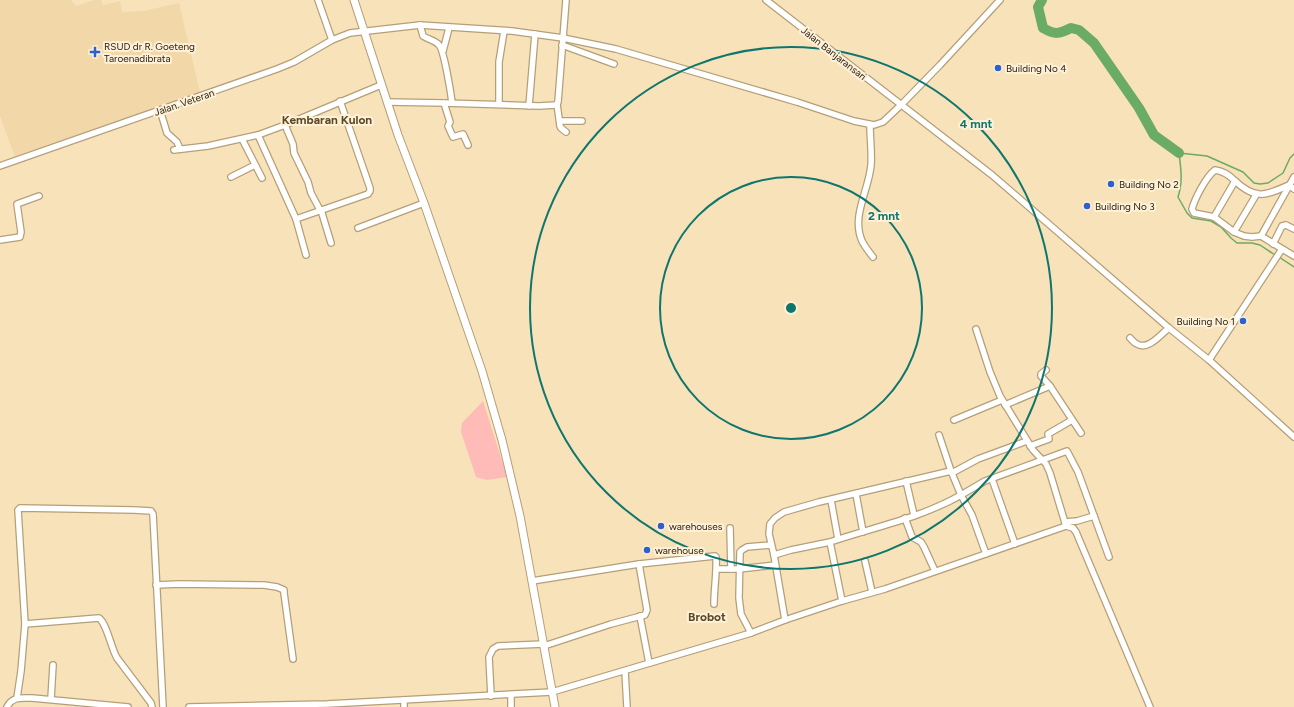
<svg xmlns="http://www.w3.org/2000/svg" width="1294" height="707" viewBox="0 0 1294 707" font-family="Figtree,sans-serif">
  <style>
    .built { fill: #f2d8a8 }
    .green { fill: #febbb7 }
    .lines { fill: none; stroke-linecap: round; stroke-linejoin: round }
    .stream { stroke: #6aab66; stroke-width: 1.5 }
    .river { stroke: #6aab66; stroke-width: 10 }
    .minor-casing { stroke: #b49f78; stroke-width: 8 }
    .major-casing { stroke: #b49f78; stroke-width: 9 }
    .minor { stroke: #fff; stroke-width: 5.5 }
    .major { stroke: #fff; stroke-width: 7 }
    .ring { fill: none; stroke: #0f766e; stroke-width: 2 }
    .poi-dot { fill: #2c60ce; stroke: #fef1d8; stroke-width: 1.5 }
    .labels { text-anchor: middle; stroke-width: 4; stroke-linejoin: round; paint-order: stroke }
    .poi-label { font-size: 10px; fill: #241c0d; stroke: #fef1d8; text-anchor: start }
    .street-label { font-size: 10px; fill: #241c0d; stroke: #fef1d8 }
    .quarter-label { font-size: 12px; font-weight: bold; fill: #5c4925; stroke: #fef1d8 }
    .centre { fill: #0f766e; stroke: #fef1d8; stroke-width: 2 }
    .ring-label { font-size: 12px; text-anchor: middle; font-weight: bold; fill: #0f766e; stroke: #fef1d8; stroke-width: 4; stroke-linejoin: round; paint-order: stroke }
  </style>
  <rect width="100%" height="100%" fill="#f8e2b9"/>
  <polygon class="built" points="0,0 71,0 76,6 94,0 101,0 103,5 120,1 122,12 143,11 179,3 200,92 15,157 0,116"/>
  <polygon class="green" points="483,401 507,477 487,480 476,477 461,432 462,423"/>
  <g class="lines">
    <g class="stream">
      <path d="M 1275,255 L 1260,245 L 1252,243 L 1237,243 L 1231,238 L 1221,227 L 1211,221 L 1192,218 L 1187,213 L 1178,197 C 1183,182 1181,169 1179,153 L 1207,156 L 1243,172 L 1254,183 L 1260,184 L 1268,183 L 1283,173 L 1290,158 L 1294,154"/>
      <polyline points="1279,257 1294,267"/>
    </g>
    <path class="river" d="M 1042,0 L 1038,7 L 1043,28 C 1055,35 1059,34 1071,28 L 1079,30 L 1094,43 L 1139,108 L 1154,135 L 1179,153"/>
    <g class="minor-casing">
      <g id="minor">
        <polyline points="318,0 332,40"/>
        <polyline points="766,0 992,175 1169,328 1209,360 1294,437"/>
        <path d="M 420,25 L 423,36 C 429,40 435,40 439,45 C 444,50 451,94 452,103"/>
        <polyline points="562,45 614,64"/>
        <polyline points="443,51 449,28"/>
        <polyline points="387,102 444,103 539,106 556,105 558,102 566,0"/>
        <polyline points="444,103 450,122 448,126 453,137 463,134 468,145"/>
        <polyline points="499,104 499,62 504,31"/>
        <polyline points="557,104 560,126 561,128 566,132"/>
        <polyline points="529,106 535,34"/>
        <polyline points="160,110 167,133 177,142 180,149"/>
        <polyline points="560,121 582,121"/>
        <polyline points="285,125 293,144 294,153 308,182 311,193 320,210"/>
        <path d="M 870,125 C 870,138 872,152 871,165 C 869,190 851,216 862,241 C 865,247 869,252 873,257"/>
        <polyline points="258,135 296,219 368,194 370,191 370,188 340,101"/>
        <polyline points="242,139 262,178"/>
        <polyline points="174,150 208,146 258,135 285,125 381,85"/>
        <polyline points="0,166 277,69 294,62 332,40 350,33 420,25 512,31 563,38 616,49 797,102 854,121 874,125 883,122 901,105 940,65 1000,0"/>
        <polyline points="231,177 255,165"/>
        <path d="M 1294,189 L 1289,185 C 1265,196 1255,200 1234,180 C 1229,175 1223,171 1215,170 C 1206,177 1195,198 1192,209 L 1194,213 L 1214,217 L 1234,232 L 1244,236 L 1252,237 L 1261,236 L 1294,256"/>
        <polyline points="321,210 331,243"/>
        <polyline points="1214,217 1235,181"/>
        <polyline points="296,219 306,255"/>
        <polyline points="358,228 424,203"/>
        <polyline points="1234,232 1256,195"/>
        <polyline points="1261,236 1294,177"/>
        <polyline points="0,240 20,237 21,232 17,204 39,196"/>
        <polyline points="1273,244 1282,226 1286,225 1294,229"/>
        <polyline points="976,329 990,372 1000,396 1033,450 1046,464 1050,473 1066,526"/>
        <path d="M 1130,338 C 1132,340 1134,343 1137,344 C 1148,351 1161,334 1169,328"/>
        <polyline points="1209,360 1282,249"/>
        <polyline points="1046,370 1041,374 1041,376 1050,386 1081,433"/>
        <polyline points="1005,405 1050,386"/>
        <polyline points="954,420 1002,400"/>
        <polyline points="939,435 951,471"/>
        <polyline points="1030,446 1049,439 1048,434 1072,420"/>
        <polyline points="952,473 978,459 1027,441"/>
        <polyline points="992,479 1015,544"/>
        <polyline points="906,481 914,515"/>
        <polyline points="856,494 863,532"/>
        <polyline points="831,500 838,539"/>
        <polyline points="905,518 912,537 921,542 924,547 935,571"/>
        <polyline points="1065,522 1077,521 1094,516"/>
        <polyline points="730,528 731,569"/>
        <polyline points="774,555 791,550 830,542"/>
        <polyline points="865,561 872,592"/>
        <polyline points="718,569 739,569 775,565"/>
        <path d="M 532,581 L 639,564 L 715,556 L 716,557 C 717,573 714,588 714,604"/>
        <polyline points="156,585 180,584 264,585 277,587 284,590 284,593 293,659"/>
        <path d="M 842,601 L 830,542 C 874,527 921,518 961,495 L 972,515 L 986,554"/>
        <polyline points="640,616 649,663"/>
        <polyline points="785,620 774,555 769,534 770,524 775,518 784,512 819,502 951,471 961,495 985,481 1067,451 1078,472 1109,557"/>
        <path d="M 25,624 L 99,618 C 107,624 111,648 117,658 L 151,703 L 152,707"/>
        <polyline points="751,633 741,614 739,598 740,552 742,550 747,547 771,545"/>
        <polyline points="544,646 611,624 645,615 647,610 639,564"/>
        <polyline points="625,671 627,707"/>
        <polyline points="491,696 489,657 493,649 498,646 544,644"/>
        <polyline points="17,698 21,671 25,624 18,510 20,508 134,510 151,511 153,514 163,707"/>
        <polyline points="51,699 53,665"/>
        <polyline points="404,700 404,707"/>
        <path d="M 7,707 C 13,696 21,698 32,698 L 128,707"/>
        <polyline points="189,707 327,704 552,692 751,633 785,620 842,601 885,589 1066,526 1073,528 1076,532 1150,707"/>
        <polyline points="511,707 511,695"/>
      </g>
    </g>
    <g class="major-casing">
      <polyline id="major" points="354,0 398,135 424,203 482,371 502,440 520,516 555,707"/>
    </g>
    <use href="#minor" class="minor"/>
    <use href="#major" class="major"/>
  </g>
  <g class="ring">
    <circle cx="791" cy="308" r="131"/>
    <circle cx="791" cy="308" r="261"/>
  </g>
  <g class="poi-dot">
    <path d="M93 46h4v4h4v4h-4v4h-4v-4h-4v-4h4z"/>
    <circle cx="998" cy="68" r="4"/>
    <circle cx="1111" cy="184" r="4"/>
    <circle cx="1087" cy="206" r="4"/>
    <circle cx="1243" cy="321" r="4"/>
    <circle cx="661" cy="526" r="4"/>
    <circle cx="647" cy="550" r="4"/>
  </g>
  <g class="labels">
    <g class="poi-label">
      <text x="104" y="50">RSUD dr R. Goeteng<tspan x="104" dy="12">Taroenadibrata</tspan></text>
      <text x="1006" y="72">Building No 4</text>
      <text x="1119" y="188">Building No 2</text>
      <text x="1095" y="210">Building No 3</text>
      <text x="1235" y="325" text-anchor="end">Building No 1</text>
      <text x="669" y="530">warehouses</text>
      <text x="655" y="554">warehouse</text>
    </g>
    <g class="street-label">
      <text transform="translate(834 53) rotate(38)" y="4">Jalan Banjaransari</text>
      <text transform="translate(184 102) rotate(-19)" y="4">Jalan. Veteran</text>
    </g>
    <g class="quarter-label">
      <text x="327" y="124">Kembaran Kulon</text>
      <text x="707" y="621">Brobot</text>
    </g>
  </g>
  <circle cx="791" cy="308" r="6" class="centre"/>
  <g class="ring-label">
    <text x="976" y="128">4 mnt</text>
    <text x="884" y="220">2 mnt</text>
  </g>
</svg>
